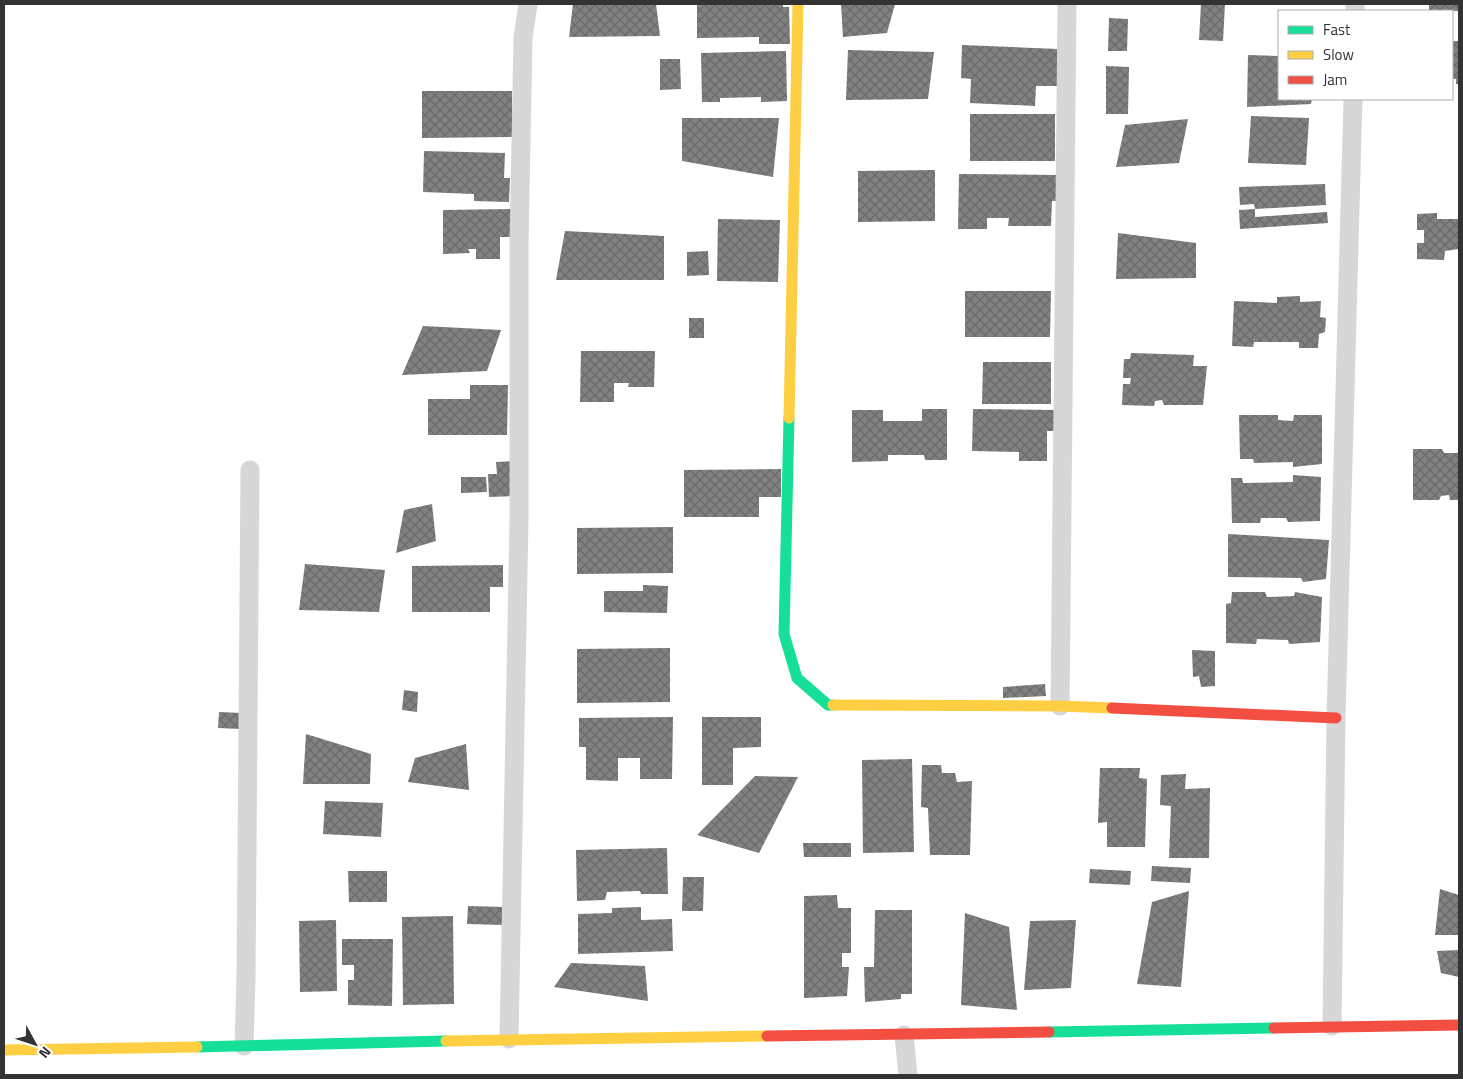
<svg xmlns="http://www.w3.org/2000/svg" width="1463" height="1079" viewBox="0 0 1463 1079" font-family="'Titillium Web',sans-serif">
  <style>
    .building { fill: url(#building-cross-hatch) }
    .lines { fill: none; stroke-linecap: round; stroke-linejoin: round }
    .street { stroke: #d7d7d7; stroke-width: 19 }
    .fast { stroke: #16e098; stroke-width: 11 }
    .slow { stroke: #ffcf43; stroke-width: 11 }
    .jam { stroke: #f24e42; stroke-width: 11 }
  </style>
  <defs>
    <pattern id="building-cross-hatch" width="8" height="8" patternUnits="userSpaceOnUse" patternTransform="scale(1.25)"><rect width="8" height="8" fill="#818181"/><path d="M0 0l8 8M0 8l8-8" fill="none" stroke="#6a6a6a"/></pattern>
  </defs>
  <rect width="100%" height="100%" fill="#fff"/>
  <g class="building">
    <polygon points="573,4 656,4 660,36 569,37"/>
    <polygon points="697,4 783,4 783,7 789,7 790,44 759,44 759,37 697,38"/>
    <polygon points="841,4 895,4 887,33 843,37"/>
    <polygon points="1201,4 1225,4 1223,41 1199,40"/>
    <rect x="1429" y="4" width="30" height="7"/>
    <polygon points="1109,18 1128,19 1127,51 1108,51"/>
    <polygon points="1452,41 1459,41 1459,84 1456,84 1456,79 1452,79"/>
    <polygon points="962,45 1058,49 1057,86 1036,86 1035,106 970,103 971,79 961,78"/>
    <polygon points="848,50 934,52 928,99 846,100"/>
    <polygon points="786,51 787,101 761,102 761,97 720,98 720,102 702,102 701,53"/>
    <polygon points="1248,55 1279,56 1279,99 1312,99 1311,104 1247,107"/>
    <polygon points="660,59 680,59 681,89 660,90"/>
    <polygon points="1106,66 1129,67 1128,114 1106,114"/>
    <polygon points="422,91 512,91 512,137 422,138"/>
    <rect x="970" y="114" width="85" height="47"/>
    <polygon points="1251,116 1309,118 1306,165 1248,163"/>
    <polygon points="682,118 779,118 773,177 682,161"/>
    <polygon points="1188,119 1179,163 1116,167 1125,125"/>
    <polygon points="424,151 505,153 504,178 510,178 509,202 474,201 474,194 423,192"/>
    <polygon points="935,170 935,221 858,222 858,171"/>
    <polygon points="959,174 1057,175 1056,201 1052,201 1051,226 1008,226 1009,218 987,218 987,229 958,229"/>
    <polygon points="1325,184 1326,205 1255,209 1254,204 1240,205 1239,187"/>
    <polygon points="512,209 513,237 500,237 500,259 476,259 476,249 468,249 470,253 443,254 443,210"/>
    <polygon points="1255,209 1255,217 1327,212 1328,223 1240,229 1239,210"/>
    <polygon points="1437,213 1437,219 1459,219 1459,249 1445,251 1444,260 1417,259 1417,243 1424,243 1424,230 1417,230 1417,214"/>
    <polygon points="718,219 780,220 778,282 717,281"/>
    <polygon points="565,231 664,236 664,280 556,280"/>
    <polygon points="1118,233 1196,243 1196,278 1116,279"/>
    <polygon points="708,251 709,275 687,276 687,252"/>
    <polygon points="965,291 1051,291 1050,337 965,337"/>
    <polygon points="1300,296 1300,302 1321,301 1320,317 1326,318 1325,332 1319,334 1318,348 1299,348 1299,342 1254,342 1253,347 1232,346 1234,301 1277,303 1277,297"/>
    <rect x="689" y="318" width="15" height="20"/>
    <polygon points="423,326 501,330 487,371 402,375"/>
    <polygon points="581,351 655,351 654,387 628,387 629,383 614,383 614,402 580,402"/>
    <polygon points="1131,353 1194,355 1193,366 1207,366 1203,405 1164,405 1162,400 1155,401 1154,406 1122,405 1123,384 1130,384 1131,378 1123,378 1124,359 1130,359"/>
    <polygon points="983,362 1051,362 1051,404 982,404"/>
    <polygon points="470,385 508,385 507,435 428,435 428,399 470,399"/>
    <polygon points="922,409 947,409 947,460 925,460 924,455 888,455 888,461 852,462 852,410 883,410 883,421 922,421"/>
    <polygon points="973,409 1058,410 1057,431 1047,431 1047,461 1019,461 1019,452 972,451"/>
    <polygon points="1239,415 1278,415 1278,420 1293,421 1294,415 1322,415 1322,464 1293,467 1293,462 1254,463 1253,459 1240,459"/>
    <polygon points="1413,449 1442,449 1444,453 1459,453 1459,500 1450,500 1449,495 1441,496 1439,500 1413,500"/>
    <polygon points="516,461 517,496 489,497 488,474 497,474 496,462"/>
    <polygon points="781,469 781,497 759,497 759,517 684,517 684,470"/>
    <polygon points="1293,475 1321,477 1320,521 1288,522 1286,518 1261,518 1260,523 1232,523 1231,478 1242,478 1243,483 1293,482"/>
    <polygon points="461,477 486,477 487,492 461,493"/>
    <polygon points="432,504 436,541 396,553 404,510"/>
    <polygon points="673,527 673,573 577,574 577,528"/>
    <polygon points="1228,534 1329,540 1326,579 1303,582 1301,578 1228,577"/>
    <polygon points="305,564 385,570 379,612 299,610"/>
    <polygon points="503,565 503,587 490,587 490,612 412,612 412,566"/>
    <polygon points="643,585 668,586 667,613 604,612 604,591 643,591"/>
    <polygon points="1232,592 1265,592 1267,597 1294,596 1295,592 1322,597 1320,642 1289,644 1288,640 1257,639 1256,644 1226,643 1226,604 1231,603"/>
    <polygon points="670,648 670,702 577,703 577,649"/>
    <polygon points="1192,650 1215,651 1215,686 1201,687 1199,676 1193,677"/>
    <polygon points="1045,684 1046,696 1003,698 1003,687"/>
    <polygon points="404,690 418,692 417,712 402,710"/>
    <polygon points="219,712 241,713 240,729 218,728"/>
    <polygon points="673,717 672,779 640,779 640,758 618,758 618,781 586,780 586,747 579,747 579,718"/>
    <polygon points="702,717 761,717 761,747 733,748 733,785 702,785"/>
    <polygon points="306,734 371,754 370,784 303,784"/>
    <polygon points="466,744 469,790 408,782 415,758"/>
    <polygon points="912,759 914,852 863,853 862,760"/>
    <polygon points="922,765 941,765 942,773 955,773 957,782 972,781 970,855 930,855 928,808 921,807"/>
    <polygon points="1100,768 1140,768 1139,778 1147,779 1145,847 1107,847 1107,822 1098,823"/>
    <polygon points="1186,774 1185,789 1210,788 1209,858 1169,858 1171,806 1160,805 1161,775"/>
    <polygon points="755,776 798,777 759,853 697,835"/>
    <polygon points="325,801 383,803 381,837 323,834"/>
    <polygon points="803,843 851,843 851,857 804,857"/>
    <polygon points="667,848 668,894 641,894 640,891 607,892 605,900 577,901 576,850"/>
    <polygon points="1152,866 1191,868 1190,883 1151,881"/>
    <polygon points="1090,869 1131,871 1130,885 1089,883"/>
    <polygon points="348,871 387,871 387,902 349,902"/>
    <polygon points="683,877 704,877 703,911 682,911"/>
    <polygon points="1440,889 1459,895 1459,935 1435,935"/>
    <polygon points="1189,891 1181,987 1137,984 1152,902"/>
    <polygon points="837,895 838,908 851,908 851,953 842,953 842,967 849,967 847,996 804,998 804,896"/>
    <polygon points="468,906 505,907 504,925 467,924"/>
    <polygon points="641,907 641,920 672,919 673,951 578,954 578,914 612,913 612,908"/>
    <polygon points="875,910 912,910 912,994 901,994 901,999 865,1002 864,967 874,967"/>
    <polygon points="965,913 1009,927 1017,1010 961,1005"/>
    <polygon points="453,916 454,1004 403,1005 402,917"/>
    <polygon points="336,920 337,991 300,992 299,921"/>
    <polygon points="1076,920 1071,988 1024,990 1030,921"/>
    <polygon points="342,939 393,939 392,1006 348,1005 348,980 354,980 354,965 342,965"/>
    <polygon points="1459,950 1459,977 1441,973 1437,951"/>
    <polygon points="571,963 645,966 648,1001 554,987"/>
  </g>
  <g class="lines">
    <g class="street">
      <polyline points="1355,11 1355,4"/>
      <polyline points="1060,706 1067,4"/>
      <polyline points="1332,1026 1336,718 1353,99"/>
      <polyline points="904,1035 908,1075"/>
      <polyline points="509,1039 519,521 519,245 523,38 528,4"/>
      <polyline points="244,1046 246,978 250,470"/>
    </g>
    <g class="fast">
      <polyline points="789,418 784,634 797,678 828,705 833,705"/>
      <polyline points="1049,1032 1274,1028"/>
      <polyline points="197,1047 446,1041"/>
    </g>
    <g class="slow">
      <polyline points="789,418 798,4"/>
      <polyline points="833,705 1060,706 1112,708"/>
      <polyline points="446,1041 767,1036"/>
      <polyline points="4,1050 197,1047"/>
    </g>
    <g class="jam">
      <polyline points="1112,708 1336,718"/>
      <polyline points="1274,1028 1459,1025"/>
      <polyline points="767,1036 1049,1032"/>
    </g>
  </g>
  <rect width="1463" height="1079" fill="none" stroke="#333333" stroke-width="10"/>
  <rect x="1278" y="10" width="175" height="90" fill="#ffffff" stroke="#adadad"/>
  <rect x="1288" y="26" width="25" height="8" fill="#16e098" stroke="#adadad"/>
  <text x="1323" y="35" font-size="15" fill="#333333">Fast</text>
  <rect x="1288" y="51" width="25" height="8" fill="#ffcf43" stroke="#adadad"/>
  <text x="1323" y="60" font-size="15" fill="#333333">Slow</text>
  <rect x="1288" y="76" width="25" height="8" fill="#f24e42" stroke="#adadad"/>
  <text x="1323" y="85" font-size="15" fill="#333333">Jam</text>
  <g transform="translate(35 1044) rotate(130)" stroke="#ffffff" stroke-width="4" paint-order="stroke">
  <path d="M0-4L9 19L0 12L-9 19Z" fill="#333333"/>
  <text y="-8" font-size="14" font-weight="bold" text-anchor="middle" fill="#333333">N</text>
  </g>
</svg>
